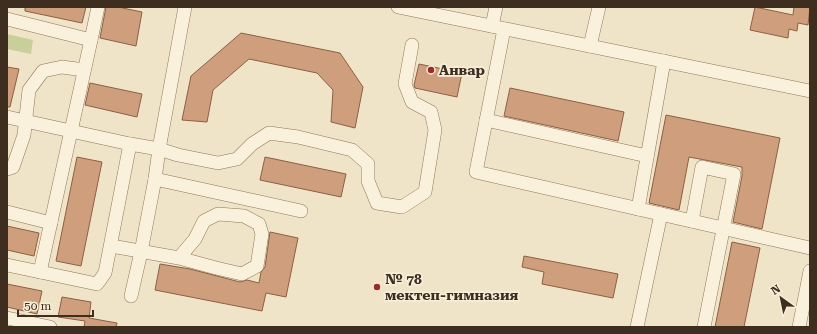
<svg xmlns="http://www.w3.org/2000/svg" width="817" height="334" viewBox="0 0 817 334" font-family="'Roboto Serif',serif">
  <style>
    .green { fill: #c9cf9b }
    .building { fill: #cf9f7d; stroke: #8d5f41 }
    .lines { fill: none; stroke-linecap: round; stroke-linejoin: round }
    .minor-casing { stroke: #8d765c; stroke-width: 14 }
    .minor { stroke: #faf1dc; stroke-width: 13 }
    .poi-dot { fill: #9e2a2b; stroke: #f7eed8; stroke-width: 1.5 }
    .labels { text-anchor: middle; stroke-width: 3.5; stroke-linejoin: round; paint-order: stroke }
    .poi-label { font-size: 14px; font-weight: bold; fill: #3d2e20; stroke: #f7eed8; text-anchor: start }
  </style>
  <rect width="100%" height="100%" fill="#f0e4c8"/>
  <polygon class="green" points="7,34 33,40 31,54 7,49"/>
  <g class="building">
    <polygon points="25,7 86,7 82,23 25,11"/>
    <polygon points="106,7 118,7 142,12 136,46 100,38"/>
    <polygon points="755,7 793,15 794,7 810,7 808,25 798,23 797,31 789,29 788,38 750,30"/>
    <polygon points="241,33 340,53 363,87 355,128 331,122 333,90 317,73 249,59 213,90 207,122 182,120 191,76"/>
    <polygon points="419,64 462,73 457,97 415,88 414,85"/>
    <polygon points="7,67 19,69 10,107 7,107"/>
    <polygon points="90,83 142,94 137,117 85,105"/>
    <polygon points="510,88 624,112 618,141 504,116"/>
    <polygon points="666,115 780,138 762,229 733,222 742,176 742,167 689,157 679,210 649,203"/>
    <polygon points="77,157 102,162 81,266 56,261"/>
    <polygon points="265,157 346,174 341,197 260,180"/>
    <polygon points="7,226 39,233 34,256 7,250"/>
    <polygon points="270,232 298,238 286,297 266,293 262,311 155,290 160,264 190,269 240,282 247,280 259,283 261,272 265,267"/>
    <polygon points="732,242 760,248 744,327 715,327"/>
    <polygon points="524,256 618,274 613,298 542,284 544,272 522,267"/>
    <polygon points="7,284 42,291 37,314 7,307"/>
    <polygon points="62,297 91,302 89,318 117,323 116,327 84,327 85,321 58,317"/>
  </g>
  <g class="lines">
    <g class="minor-casing">
      <g id="minor">
        <polyline points="398,7 810,91"/>
        <polyline points="7,19 91,40 98,7"/>
        <polyline points="492,26 496,7"/>
        <polyline points="504,29 476,172 810,248"/>
        <polyline points="590,46 599,7"/>
        <polyline points="7,117 130,144 159,149 178,155 218,163 237,159 252,144 269,133 298,137 352,150 368,164 368,181 377,203 402,207 425,192 435,130 431,112 412,102 405,84 412,45"/>
        <polyline points="486,120 647,156"/>
        <polyline points="7,169 13,167 24,135 29,90 43,71 62,67 84,70"/>
        <polyline points="155,179 301,211"/>
        <polyline points="638,209 664,61"/>
        <polyline points="7,212 51,223"/>
        <polyline points="692,221 702,167 734,174 704,327"/>
        <polyline points="111,246 179,258 216,268 242,274 257,266 262,234 259,224 244,216 218,214 204,221 195,239 179,258"/>
        <polyline points="7,265 97,284 105,273 130,144"/>
        <polyline points="40,272 91,40"/>
        <polyline points="131,296 141,252 155,179 159,149 185,7"/>
        <polyline points="7,318 50,327"/>
        <polyline points="637,327 661,214"/>
        <polyline points="799,327 810,271"/>
      </g>
    </g>
    <use href="#minor" class="minor"/>
  </g>
  <g class="poi-dot">
    <circle cx="431" cy="70" r="4"/>
    <circle cx="377" cy="287" r="4"/>
  </g>
  <g class="labels">
    <g class="poi-label">
      <text x="439" y="75">Анвар</text>
      <text x="385" y="284">№ 78<tspan x="385" dy="16">мектеп-гимназия</tspan></text>
    </g>
  </g>
  <rect width="817" height="334" fill="none" stroke="#3d2e20" stroke-width="16"/>
  <g transform="translate(781 298) rotate(327)" stroke="#f7eed8" stroke-width="3" paint-order="stroke">
  <path d="M0-3L7 15L0 10L-7 15Z" fill="#3d2e20"/>
  <text y="-6" font-size="11" font-weight="bold" text-anchor="middle" fill="#3d2e20">N</text>
  </g>
  <path d="M18 310v6h75v-6" fill="none" stroke="#3d2e20" stroke-width="2"/>
  <text x="24" y="310" font-size="12" fill="#3d2e20" stroke="#f7eed8" stroke-width="3" paint-order="stroke">50 m</text>
</svg>
